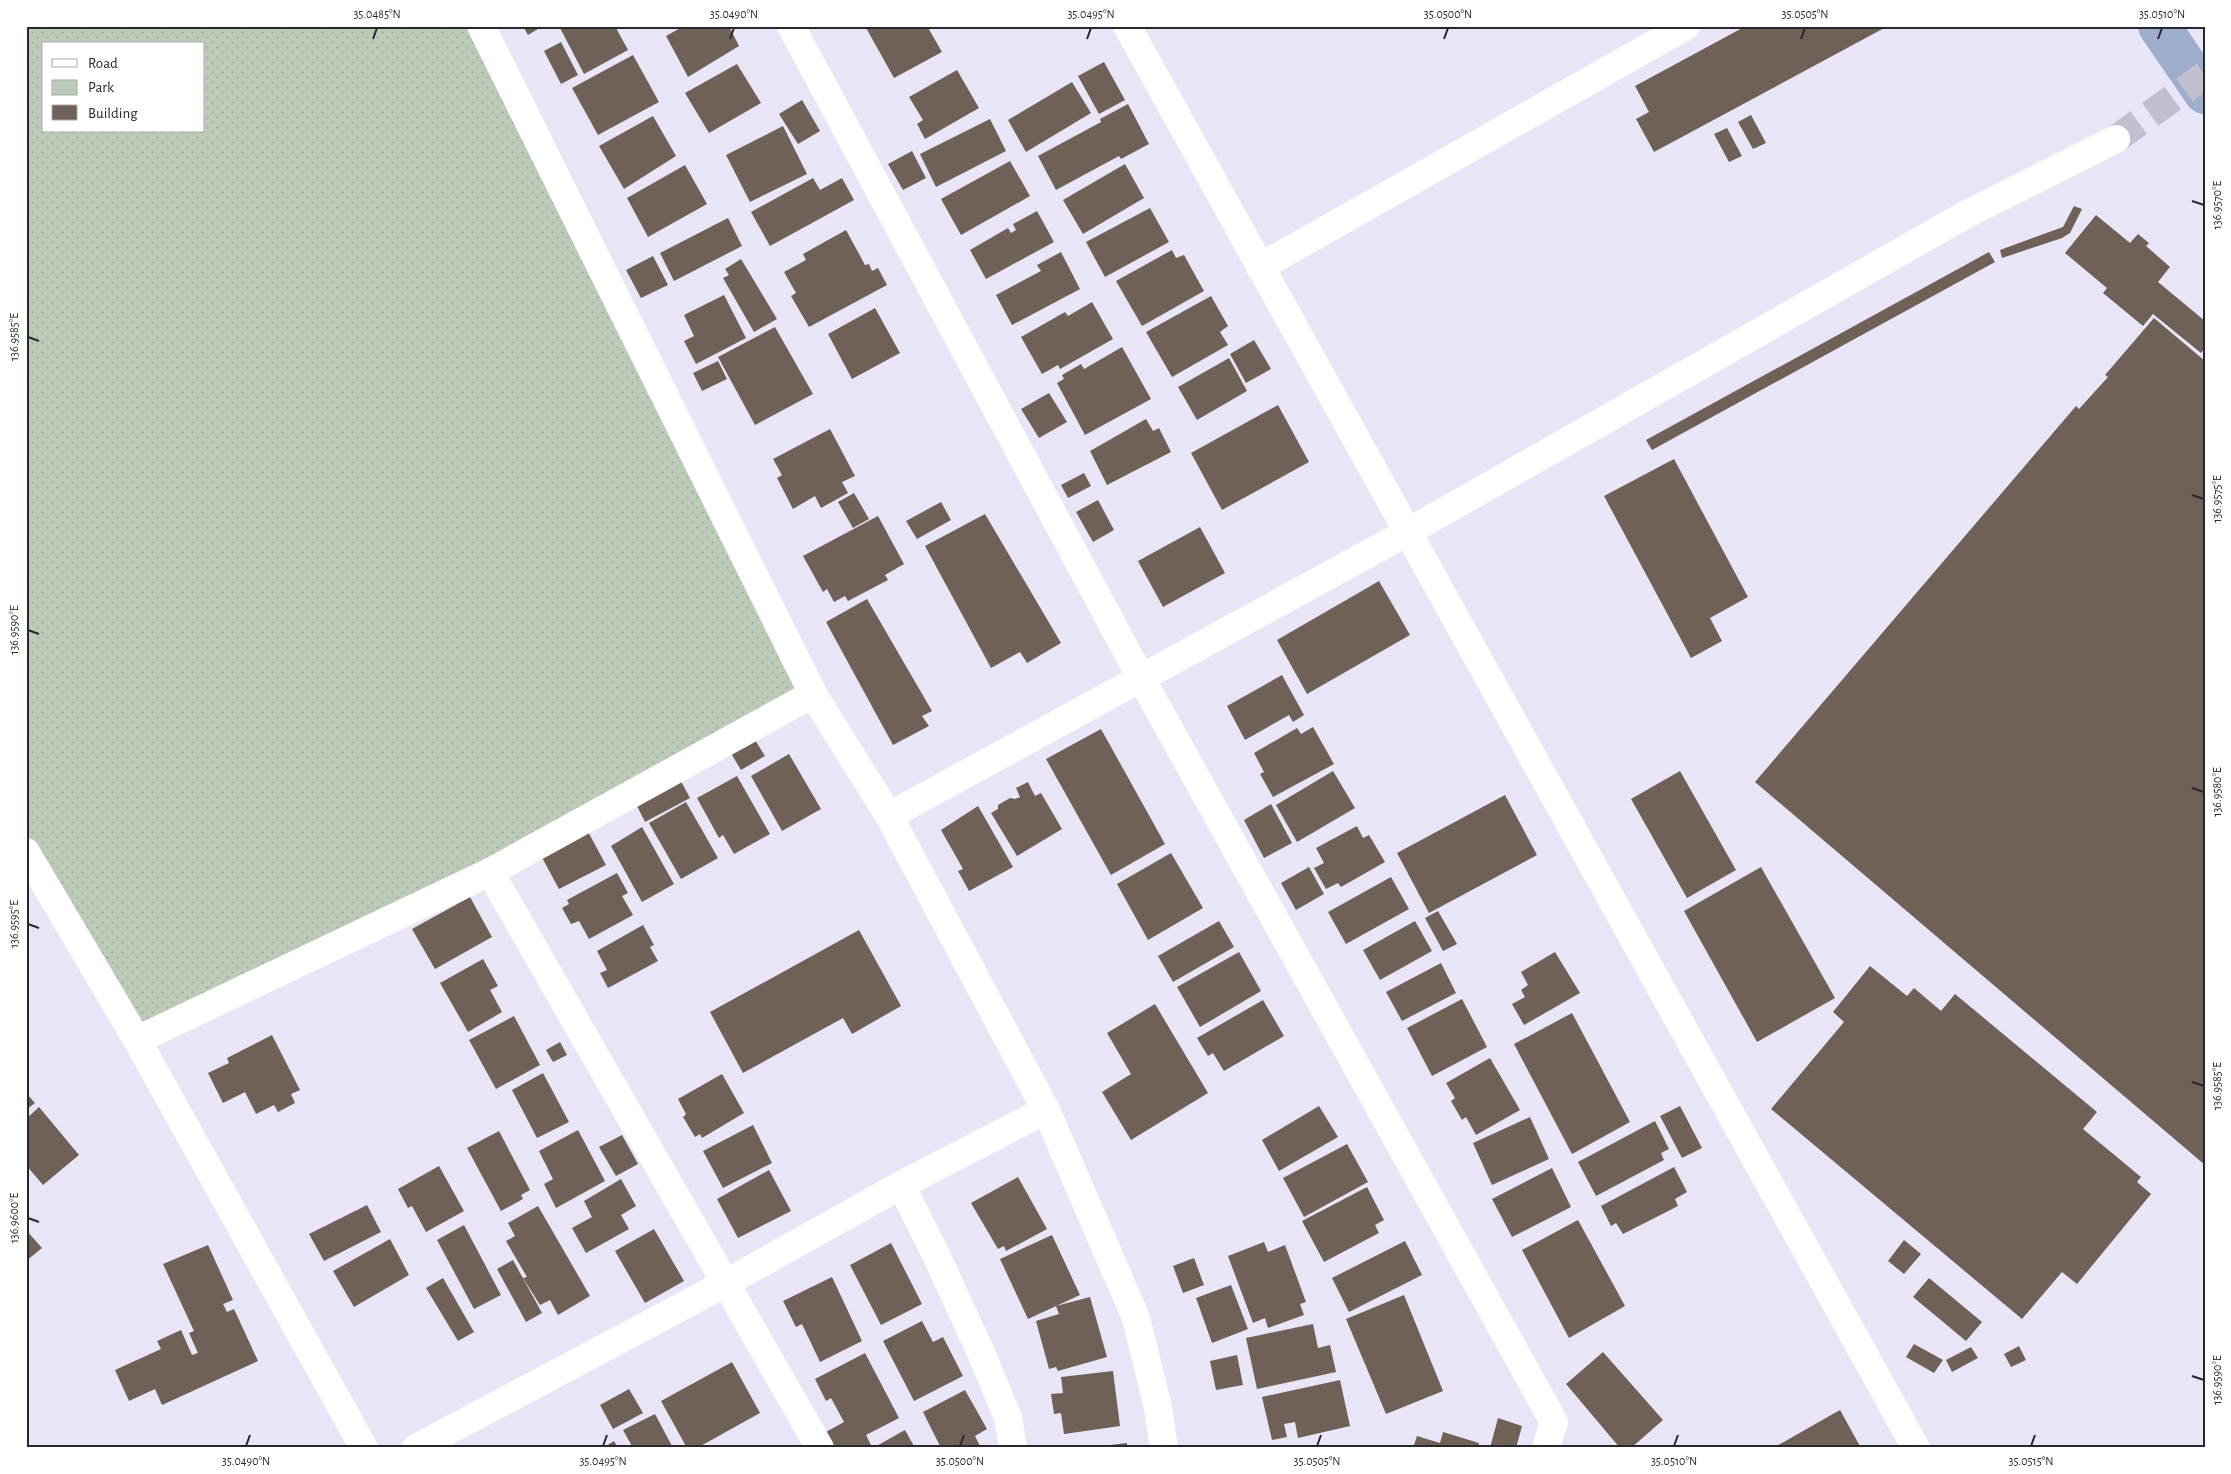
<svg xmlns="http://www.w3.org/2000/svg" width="2231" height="1474" viewBox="0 0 2231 1474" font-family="'Alegreya Sans',sans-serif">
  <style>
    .green { fill: url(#green-dots); fill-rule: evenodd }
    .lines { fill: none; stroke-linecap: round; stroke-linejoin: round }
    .canal { stroke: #9caecc; stroke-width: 42 }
    .building { fill: #6f6157 }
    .street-tunnel { stroke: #c1bfce; stroke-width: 28; stroke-dasharray: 28 14; stroke-linecap: butt }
    .street { stroke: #fff; stroke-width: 28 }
    .secondary { stroke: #fff; stroke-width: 28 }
    .ticks { fill: none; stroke: #28272e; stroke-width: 2 }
    .neatline { fill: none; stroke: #28272e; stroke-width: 2 }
    .ticks-label { font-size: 12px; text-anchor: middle; fill: #28272e }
  </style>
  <defs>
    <pattern id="green-dots" width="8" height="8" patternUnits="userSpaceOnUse" patternTransform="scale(1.25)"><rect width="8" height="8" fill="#bbcbb8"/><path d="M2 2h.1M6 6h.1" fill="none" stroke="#a1ae9e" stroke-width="1.8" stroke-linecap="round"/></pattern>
  </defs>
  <rect width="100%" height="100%" fill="#e7e5f6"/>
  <path class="green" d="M 26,26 L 481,26 L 813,694 L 137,1040 L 26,843 ZM 44,44 L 204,44 L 204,131 L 44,131 Z"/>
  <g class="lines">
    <polyline class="canal" points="2159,26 2205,93"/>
  </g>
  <g class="building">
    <polygon points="523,26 543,26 528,35"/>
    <polygon points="559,26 615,26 628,50 584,74"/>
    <polygon points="684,26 729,26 739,46 688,77 666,36"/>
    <polygon points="865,26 927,26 942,52 894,78"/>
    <polygon points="1746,26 1888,26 1654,152 1636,119 1649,112 1635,86"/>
    <polygon points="561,42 578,75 561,84 544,51"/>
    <polygon points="633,55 659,102 598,135 572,88"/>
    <polygon points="1104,62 1125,100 1099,114 1078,76"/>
    <polygon points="737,64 761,103 709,133 685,93"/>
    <polygon points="957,70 979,108 925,139 917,124 923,120 909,97"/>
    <polygon points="1072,82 1091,113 1026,152 1008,120"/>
    <polygon points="802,100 820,131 798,144 779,114"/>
    <polygon points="1128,104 1149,144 1121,159 1119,156 1056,190 1038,156 1101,122 1100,119"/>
    <polygon points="1751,115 1766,143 1753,149 1738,122"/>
    <polygon points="653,116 676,156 624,189 599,146"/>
    <polygon points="990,119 1006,151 936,187 920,154"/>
    <polygon points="783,126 807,174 750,202 726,155"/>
    <polygon points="1727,128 1742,156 1729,162 1714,134"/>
    <polygon points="912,151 926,178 903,190 888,164"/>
    <polygon points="1010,161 1030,196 961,235 941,199"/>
    <polygon points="1125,164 1144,198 1083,234 1063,200"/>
    <polygon points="685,165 707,204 648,237 627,198"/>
    <polygon points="813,178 820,190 842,178 854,200 770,246 751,212"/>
    <polygon points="2074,206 2082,209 2070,233 2062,238 2002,258 2000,250 2063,227"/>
    <polygon points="1150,208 1169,242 1105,277 1086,242"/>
    <polygon points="1037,211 1054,242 986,279 970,250 1008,228 1011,233 1016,230 1013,224"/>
    <polygon points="2096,215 2130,243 2138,234 2149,243 2146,246 2170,267 2158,282 2205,321 2205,348 2201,353 2153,314 2143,326 2103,293 2107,288 2065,253"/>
    <polygon points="728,218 742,246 674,281 660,253"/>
    <polygon points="846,230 865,265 869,264 872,271 878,268 887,285 809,327 791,296 796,293 784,272 806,260 803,254"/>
    <polygon points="1172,250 1176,258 1184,255 1204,291 1142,326 1116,281"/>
    <polygon points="1061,252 1080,289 1012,325 996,295 1041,271 1037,265"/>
    <polygon points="1989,252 1995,262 1652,450 1646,440"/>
    <polygon points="653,256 668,285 641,298 626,270"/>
    <polygon points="741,259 777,319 754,332 723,278 729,275 725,269"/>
    <polygon points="724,295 746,338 696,364 684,341 694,336 684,315"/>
    <polygon points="1211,296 1228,326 1220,332 1228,345 1172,377 1146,332"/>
    <polygon points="1092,302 1113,339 1060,369 1058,365 1042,374 1021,337 1065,312 1068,316"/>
    <polygon points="875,308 900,353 852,379 828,334"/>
    <polygon points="2154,318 2205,361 2205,1165 1755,782 2076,406 2079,409 2108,377 2105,375"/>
    <polygon points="775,327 813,394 755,425 718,357"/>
    <polygon points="1254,340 1271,369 1246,383 1230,354"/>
    <polygon points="1122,347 1151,399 1085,435 1057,383 1064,379 1062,375 1081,364 1084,369"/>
    <polygon points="1229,358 1247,391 1197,420 1178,387"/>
    <polygon points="718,361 727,379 702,391 693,373"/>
    <polygon points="1049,393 1067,422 1039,438 1021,409"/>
    <polygon points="1278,405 1309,462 1222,510 1191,453"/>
    <polygon points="1146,419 1153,431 1159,428 1171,452 1107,485 1090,451"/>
    <polygon points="830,429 855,476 842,482 848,493 821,508 815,496 793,509 777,478 782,475 773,459"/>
    <polygon points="1674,459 1748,597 1710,618 1722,641 1691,658 1604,496"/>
    <polygon points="1084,473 1091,486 1068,498 1061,485"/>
    <polygon points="854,493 869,519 853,528 838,502"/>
    <polygon points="1098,500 1114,530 1093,542 1076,512"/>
    <polygon points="941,502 951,520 917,539 906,521"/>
    <polygon points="985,514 1061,643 1027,663 1020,652 991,668 925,546"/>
    <polygon points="878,516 904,564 885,575 888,580 848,601 845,596 834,602 827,589 823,592 803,556"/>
    <polygon points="1200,527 1225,573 1163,607 1138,561"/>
    <polygon points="1379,581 1410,635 1307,694 1277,640"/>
    <polygon points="867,599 932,711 922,716 929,726 893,745 826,622"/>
    <polygon points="1282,675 1304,715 1293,722 1289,715 1245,740 1227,706"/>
    <polygon points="1313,727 1334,764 1273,797 1260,774 1264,772 1254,753 1297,728 1301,734"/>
    <polygon points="1101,729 1165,844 1111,875 1046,759"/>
    <polygon points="749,730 765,756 741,770 726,745"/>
    <polygon points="789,754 821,809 782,831 751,776"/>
    <polygon points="1333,771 1355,808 1297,842 1276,805"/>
    <polygon points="1680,771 1736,870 1687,898 1631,799"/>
    <polygon points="676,772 690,798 645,822 632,796"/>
    <polygon points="737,776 770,834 734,854 723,835 719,838 697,798"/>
    <polygon points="1028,782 1035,796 1041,793 1062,829 1017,856 991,813 998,809 998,805 1010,798 1015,799 1020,797 1016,788"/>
    <polygon points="1505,795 1537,855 1429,913 1397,853"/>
    <polygon points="686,802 718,858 681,879 649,823"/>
    <polygon points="1271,804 1292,843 1264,858 1244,820"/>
    <polygon points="978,806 1013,867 969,891 958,871 963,869 941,830"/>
    <polygon points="1357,826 1363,838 1369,835 1385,862 1341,887 1338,883 1326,889 1314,868 1324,863 1316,848"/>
    <polygon points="642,827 674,884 642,902 611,846"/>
    <polygon points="586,828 606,865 559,889 539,852"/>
    <polygon points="1171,853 1203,908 1148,940 1117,884"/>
    <polygon points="1309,867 1324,894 1296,910 1281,883"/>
    <polygon points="1761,867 1835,998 1757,1042 1684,911"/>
    <polygon points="617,873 628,893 622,896 633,915 589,939 579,921 571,924 562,908 569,904 567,900"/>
    <polygon points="1391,877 1409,909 1346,944 1328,912"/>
    <polygon points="470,897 492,937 435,969 412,929"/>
    <polygon points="1438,911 1457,944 1443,951 1425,918"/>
    <polygon points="1219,921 1234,947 1173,982 1158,956"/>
    <polygon points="1415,921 1432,951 1380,980 1363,950"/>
    <polygon points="643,925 654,945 650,947 658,961 608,988 600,973 607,970 597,951"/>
    <polygon points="859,930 901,1006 852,1034 843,1018 743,1073 710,1012"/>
    <polygon points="1239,952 1261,991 1200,1027 1177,987"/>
    <polygon points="1555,952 1580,993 1524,1025 1512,1004 1525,997 1521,990 1528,985 1521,972"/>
    <polygon points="483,959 498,986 490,990 502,1012 468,1032 440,983"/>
    <polygon points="1441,963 1456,993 1402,1021 1386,992"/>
    <polygon points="1870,966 1907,996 1914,988 1941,1011 1955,994 2097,1112 2083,1129 2141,1177 2137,1182 2151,1194 2077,1284 2062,1272 2022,1319 1771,1109 1844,1022 1833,1012"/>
    <polygon points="1462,999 1487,1047 1432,1076 1407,1028"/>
    <polygon points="1263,1000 1284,1036 1224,1071 1213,1053 1208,1056 1197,1038"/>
    <polygon points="1155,1004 1208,1093 1131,1140 1102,1092 1131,1074 1107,1033"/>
    <polygon points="1572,1013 1630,1122 1572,1154 1514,1044"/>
    <polygon points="514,1016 540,1065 496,1089 469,1040"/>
    <polygon points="272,1035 300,1090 291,1094 295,1103 278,1112 274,1105 256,1114 245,1092 223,1103 208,1073 229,1063 227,1058"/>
    <polygon points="560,1042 567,1055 553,1062 546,1050"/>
    <polygon points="1490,1058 1520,1110 1476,1135 1466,1117 1462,1120 1451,1101 1455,1098 1446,1083"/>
    <polygon points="543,1073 569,1122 537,1138 512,1090"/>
    <polygon points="722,1074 744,1113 702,1138 700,1134 695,1137 683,1117 686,1114 678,1099"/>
    <polygon points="26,1093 35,1103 26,1110"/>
    <polygon points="1319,1106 1338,1137 1279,1171 1262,1140"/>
    <polygon points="1680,1106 1702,1148 1682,1158 1660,1116"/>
    <polygon points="39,1107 79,1155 43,1185 26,1165 26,1119"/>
    <polygon points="1530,1117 1549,1159 1492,1185 1473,1143"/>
    <polygon points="1655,1121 1669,1149 1661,1153 1664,1160 1596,1196 1578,1162"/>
    <polygon points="753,1125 772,1163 723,1188 703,1151"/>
    <polygon points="578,1130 605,1181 556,1208 544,1184 553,1179 539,1151"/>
    <polygon points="499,1131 530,1190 521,1195 523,1199 501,1211 467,1148"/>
    <polygon points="622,1135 638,1164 616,1176 599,1147"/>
    <polygon points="1347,1144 1368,1182 1304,1217 1283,1178"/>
    <polygon points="439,1166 464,1211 426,1232 412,1206 408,1208 398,1189"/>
    <polygon points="1674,1167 1687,1192 1675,1199 1678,1206 1623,1234 1616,1223 1611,1226 1601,1206"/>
    <polygon points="1552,1168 1571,1207 1512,1237 1492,1199"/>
    <polygon points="769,1170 791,1211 738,1238 717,1199"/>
    <polygon points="1018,1177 1047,1229 1006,1251 1004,1246 998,1249 971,1203"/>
    <polygon points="621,1179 636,1206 621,1215 629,1229 586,1253 572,1228 592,1217 584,1201"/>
    <polygon points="1367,1187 1384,1220 1375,1225 1379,1233 1324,1262 1302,1221"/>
    <polygon points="367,1205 381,1232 324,1261 309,1234"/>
    <polygon points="538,1206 590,1296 558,1315 550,1300 540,1305 523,1278 527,1277 506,1241 515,1236 508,1223"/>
    <polygon points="1578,1220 1625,1306 1569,1338 1522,1250"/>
    <polygon points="464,1225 501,1295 474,1309 437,1240"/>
    <polygon points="654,1229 684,1281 645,1303 615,1251"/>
    <polygon points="26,1230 42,1248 26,1261"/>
    <polygon points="1052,1235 1080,1295 1028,1319 1000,1259"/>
    <polygon points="390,1239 409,1275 354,1307 333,1271"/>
    <polygon points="1904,1240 1921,1254 1904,1274 1888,1261"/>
    <polygon points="1405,1241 1422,1275 1349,1312 1332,1278"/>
    <polygon points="1264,1242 1268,1252 1285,1245 1306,1302 1300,1304 1304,1315 1268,1328 1265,1318 1253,1323 1228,1256"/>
    <polygon points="891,1243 922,1304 881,1325 850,1265"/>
    <polygon points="208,1245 233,1300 223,1304 227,1312 234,1309 258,1361 162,1405 155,1389 129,1401 115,1370 161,1349 157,1341 181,1330 192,1355 198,1353 189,1333 194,1331 163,1264"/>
    <polygon points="1194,1258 1204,1285 1183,1293 1173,1266"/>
    <polygon points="513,1260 542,1313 526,1322 497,1269"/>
    <polygon points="832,1277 862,1341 820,1362 802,1324 796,1327 783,1301"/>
    <polygon points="443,1278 474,1332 458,1341 426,1288"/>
    <polygon points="1929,1278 1982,1322 1966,1341 1913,1297"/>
    <polygon points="1231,1285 1248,1329 1212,1343 1196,1298"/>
    <polygon points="1404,1295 1443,1391 1386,1414 1346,1319"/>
    <polygon points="1090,1297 1107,1357 1058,1371 1056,1367 1049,1369 1036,1321 1059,1314 1056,1306"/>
    <polygon points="922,1321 933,1342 943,1337 963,1376 914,1401 883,1341"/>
    <polygon points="1313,1324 1318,1348 1330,1345 1336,1372 1257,1389 1246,1338"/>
    <polygon points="1914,1344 1943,1360 1934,1373 1906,1357"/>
    <polygon points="2019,1346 2026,1360 2011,1367 2004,1354"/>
    <polygon points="1971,1347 1978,1358 1952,1372 1946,1360"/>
    <polygon points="1603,1352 1663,1420 1631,1448 1620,1448 1566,1384"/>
    <polygon points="865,1353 899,1418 866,1435 871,1445 865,1448 834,1448 826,1432 844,1422 831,1398 826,1401 815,1379"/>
    <polygon points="1237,1355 1243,1385 1216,1390 1210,1361"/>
    <polygon points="732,1362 760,1413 697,1448 687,1448 661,1401"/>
    <polygon points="1113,1371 1120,1426 1064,1434 1061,1413 1054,1414 1051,1394 1063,1393 1061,1377"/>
    <polygon points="1340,1380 1350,1426 1298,1438 1295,1422 1284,1424 1287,1437 1272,1440 1262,1397"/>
    <polygon points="629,1389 643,1413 613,1429 600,1405"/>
    <polygon points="965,1390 987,1429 975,1436 981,1448 941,1448 923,1412"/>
    <polygon points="1840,1410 1861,1448 1773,1448"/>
    <polygon points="655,1414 673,1448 633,1448 623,1430"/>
    <polygon points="1498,1418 1522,1426 1516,1448 1490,1448"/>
    <polygon points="905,1430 915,1448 873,1448"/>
    <polygon points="1443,1432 1479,1443 1478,1448 1413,1448 1417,1436 1440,1443"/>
    <polygon points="614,1441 618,1448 603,1448"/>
    <polygon points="1127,1443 1127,1448 1094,1448 1094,1447"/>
  </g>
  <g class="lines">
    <polyline class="street-tunnel" points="2116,139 2205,75"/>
    <g class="street">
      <polyline points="791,26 1141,678 1554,1422 1546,1448"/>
      <polyline points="1127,26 1916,1448"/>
      <polyline points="1260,267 1686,26"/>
      <polyline points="889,816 1406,533 1967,214 2116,139"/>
      <polyline points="26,852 137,1040 364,1448"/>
      <polyline points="490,872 820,1448"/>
      <polyline points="137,1040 490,872 813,694"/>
      <polyline points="901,1185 937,1257 982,1355 1008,1418 1013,1448"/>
      <polyline points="416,1448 726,1283 901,1185 1046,1110"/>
    </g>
    <polyline class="secondary" points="481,26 813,694 889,816 1046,1110 1136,1318 1158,1408 1164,1448"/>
  </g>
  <path class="ticks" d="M 373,39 L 377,28M 730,39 L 734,28M 1087,39 L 1091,28M 1444,39 L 1448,28M 1801,39 L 1805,28M 2158,39 L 2162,28M 2192,201 L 2204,205M 28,337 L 39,341M 2192,495 L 2204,499M 28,630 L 39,634M 2192,788 L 2204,792M 28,924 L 39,928M 2192,1082 L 2204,1086M 28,1218 L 39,1222M 2192,1376 L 2204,1380M 246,1446 L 250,1435M 603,1446 L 607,1435M 960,1446 L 964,1435M 1317,1446 L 1321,1435M 1674,1446 L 1678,1435M 2031,1446 L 2035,1435"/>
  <rect width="2231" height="1474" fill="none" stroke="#ffffff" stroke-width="55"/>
  <rect x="42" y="42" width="162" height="90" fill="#ffffff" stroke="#a9a9ab"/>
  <rect x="52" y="59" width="25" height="8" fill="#ffffff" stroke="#a9a9ab"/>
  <text x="88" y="68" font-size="15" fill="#28272e">Road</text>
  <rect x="52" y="80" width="25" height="15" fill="#bbcbb8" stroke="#a9a9ab"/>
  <text x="88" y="92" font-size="15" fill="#28272e">Park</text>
  <rect x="52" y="105" width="25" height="15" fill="#6f6157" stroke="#a9a9ab"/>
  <text x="88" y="118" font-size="15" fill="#28272e">Building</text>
  <rect x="28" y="28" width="2176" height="1418" class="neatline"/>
  <g class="ticks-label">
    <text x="377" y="18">35.0485°N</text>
    <text x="734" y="18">35.0490°N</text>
    <text x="1091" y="18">35.0495°N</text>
    <text x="1448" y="18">35.0500°N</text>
    <text x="1805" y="18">35.0505°N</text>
    <text x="2162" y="18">35.0510°N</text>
    <text transform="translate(2217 205) rotate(-90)" y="4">136.9570°E</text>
    <text transform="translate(14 337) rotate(-90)" y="4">136.9585°E</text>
    <text transform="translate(2217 499) rotate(-90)" y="4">136.9575°E</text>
    <text transform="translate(14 630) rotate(-90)" y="4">136.9590°E</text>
    <text transform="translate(2217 792) rotate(-90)" y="4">136.9580°E</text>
    <text transform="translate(14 924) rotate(-90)" y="4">136.9595°E</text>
    <text transform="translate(2217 1086) rotate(-90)" y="4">136.9585°E</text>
    <text transform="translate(14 1218) rotate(-90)" y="4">136.9600°E</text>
    <text transform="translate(2217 1380) rotate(-90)" y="4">136.9590°E</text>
    <text x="246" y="1465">35.0490°N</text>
    <text x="603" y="1465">35.0495°N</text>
    <text x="960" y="1465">35.0500°N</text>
    <text x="1317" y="1465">35.0505°N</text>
    <text x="1674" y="1465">35.0510°N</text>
    <text x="2031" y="1465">35.0515°N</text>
  </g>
</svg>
